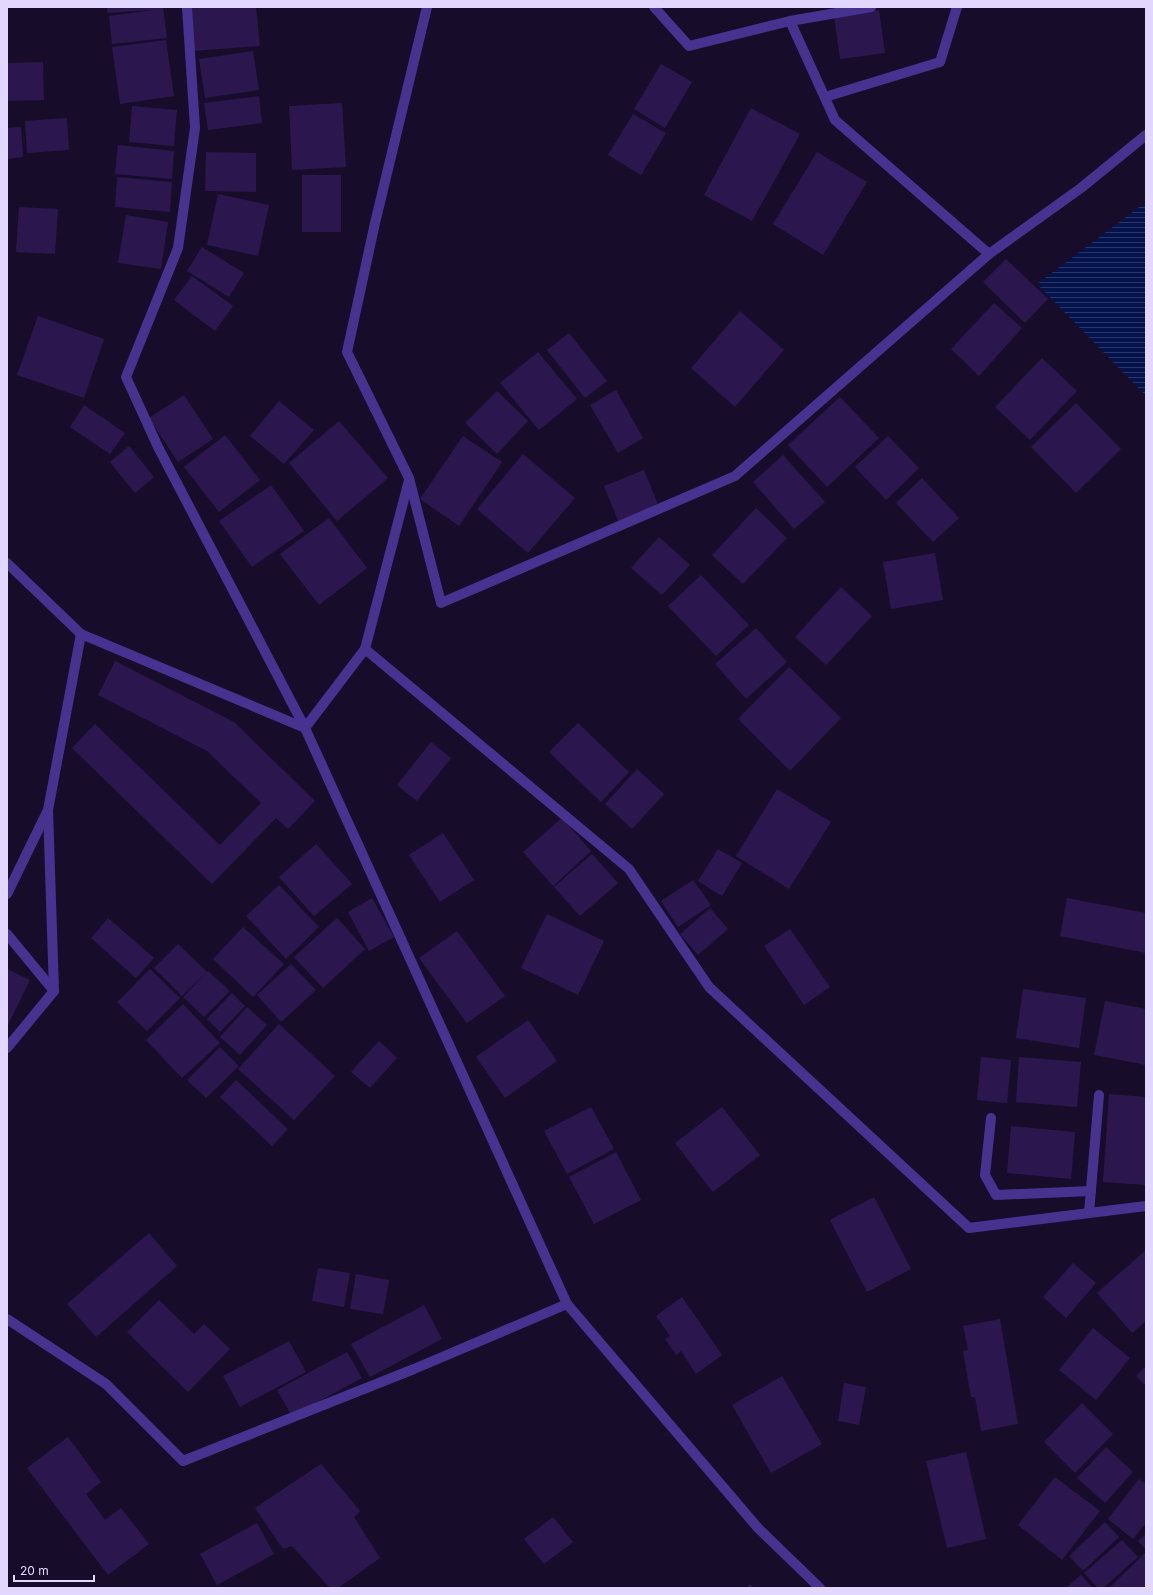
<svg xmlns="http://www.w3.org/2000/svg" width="1153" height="1595" viewBox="0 0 1153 1595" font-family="Inter,sans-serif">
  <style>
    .water { fill: url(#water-rules) }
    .building { fill: #2b174e }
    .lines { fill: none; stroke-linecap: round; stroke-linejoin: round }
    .street { stroke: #46338f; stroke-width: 10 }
  </style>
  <defs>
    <pattern id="water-rules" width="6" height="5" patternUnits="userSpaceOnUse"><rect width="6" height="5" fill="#04134c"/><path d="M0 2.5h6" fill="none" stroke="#283567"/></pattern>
  </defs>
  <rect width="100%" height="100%" fill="#170d2a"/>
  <polygon class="water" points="1146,202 1146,396 1037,284"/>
  <g class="building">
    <polygon points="107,7 163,7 167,38 112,44 109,16 153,10 107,13"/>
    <polygon points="189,7 256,7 260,46 193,51"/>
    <polygon points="879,10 885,53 840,59 834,16"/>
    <polygon points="166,40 174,96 120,104 112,47"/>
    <polygon points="253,51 259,90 205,98 199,59"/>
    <polygon points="43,62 44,100 7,101 7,63"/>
    <polygon points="661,64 692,82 665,128 634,109"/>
    <polygon points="259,96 262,123 208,130 204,103"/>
    <polygon points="342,103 346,167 292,170 289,106"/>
    <polygon points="132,106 177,110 174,146 129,142"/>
    <polygon points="751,108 800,134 752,221 704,195"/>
    <polygon points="633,114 666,133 641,175 608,155"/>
    <polygon points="67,118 69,150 27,153 25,121"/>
    <polygon points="21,127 23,157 7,159 7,128"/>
    <polygon points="118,145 174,151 172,179 115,174"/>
    <polygon points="206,152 256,153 256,192 205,191"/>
    <polygon points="817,152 867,182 823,255 773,224"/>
    <rect x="302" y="175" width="39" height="57"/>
    <polygon points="117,177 172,182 170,212 115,207"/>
    <polygon points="218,194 269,205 258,256 207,245"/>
    <polygon points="19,207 58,209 55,254 16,252"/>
    <polygon points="126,215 168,222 161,269 118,263"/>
    <polygon points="202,247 244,273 229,297 187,271"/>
    <polygon points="1006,259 1048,299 1025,323 983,282"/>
    <polygon points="192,276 233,306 215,331 174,300"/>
    <polygon points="994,303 1022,328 979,376 951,349"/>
    <polygon points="740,311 784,350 735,407 691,368"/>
    <polygon points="38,316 104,339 84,398 17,375"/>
    <polygon points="569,333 607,381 585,398 547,350"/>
    <polygon points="538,352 577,399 539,430 500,383"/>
    <polygon points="1042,358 1077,391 1030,440 995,407"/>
    <polygon points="616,390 643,438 618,453 590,405"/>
    <polygon points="497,391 528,421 497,454 465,423"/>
    <polygon points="184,395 213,439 178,462 149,418"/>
    <polygon points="840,397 879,438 827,487 788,445"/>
    <polygon points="279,401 314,430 284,464 250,436"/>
    <polygon points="1076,403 1121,449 1076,493 1031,447"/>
    <polygon points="84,405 125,433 110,454 70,427"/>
    <polygon points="339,421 388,478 337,521 289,463"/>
    <polygon points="225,435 260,480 219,512 184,467"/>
    <polygon points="463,436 502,462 459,526 420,499"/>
    <polygon points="888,436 919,468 886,500 855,467"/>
    <polygon points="129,446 154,477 135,493 110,462"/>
    <polygon points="523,454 575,498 528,553 477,509"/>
    <polygon points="783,455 825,502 794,529 753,482"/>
    <polygon points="644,470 659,507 619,523 604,486"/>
    <polygon points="922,478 959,518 933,542 896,503"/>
    <polygon points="271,485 304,531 252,567 219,521"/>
    <polygon points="756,508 787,538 743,584 712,555"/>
    <polygon points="329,518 367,568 319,605 280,554"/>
    <polygon points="659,537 690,565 662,595 631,568"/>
    <polygon points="935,553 943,600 891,609 883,562"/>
    <polygon points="701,575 749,625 716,656 668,606"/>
    <polygon points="841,587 872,616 826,665 795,637"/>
    <polygon points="756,628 787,662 746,699 715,664"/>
    <polygon points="115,661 234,722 315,801 288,829 276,818 212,884 72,748 95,724 220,845 261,803 207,751 98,695"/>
    <polygon points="789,667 841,718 790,771 738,719"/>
    <polygon points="578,723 629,772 601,802 549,752"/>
    <polygon points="431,742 451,758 417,801 397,785"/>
    <polygon points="637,769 664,794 632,829 605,804"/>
    <polygon points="777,789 831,822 789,889 736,856"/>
    <polygon points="562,818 591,851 553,886 523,852"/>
    <polygon points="443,833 474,880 440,902 409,855"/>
    <polygon points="316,844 352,884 314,916 279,877"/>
    <polygon points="718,849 742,863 722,896 698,881"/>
    <polygon points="592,854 618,883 580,916 554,887"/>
    <polygon points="693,880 711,905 678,927 661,901"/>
    <polygon points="279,885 319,927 286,959 246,916"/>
    <polygon points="372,898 394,937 369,951 348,912"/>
    <polygon points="1067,898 1146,913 1146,953 1060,936"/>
    <polygon points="710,908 728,929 698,955 680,934"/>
    <polygon points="547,914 604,941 578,995 521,968"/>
    <polygon points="108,918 154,958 136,978 91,938"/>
    <polygon points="337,918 365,949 323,988 294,957"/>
    <polygon points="243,927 284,964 253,997 213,959"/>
    <polygon points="790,929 830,987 804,1005 764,946"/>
    <polygon points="457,931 505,996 467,1023 419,958"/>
    <polygon points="178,944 207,972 182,996 154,968"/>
    <polygon points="291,964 316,990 281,1022 257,995"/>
    <polygon points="7,969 30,980 7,1027"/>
    <polygon points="150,969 180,998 147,1031 117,1002"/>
    <polygon points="208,971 230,991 204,1017 183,997"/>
    <polygon points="1023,989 1086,998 1079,1048 1016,1038"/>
    <polygon points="232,993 245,1006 220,1032 207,1019"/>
    <polygon points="1105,1001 1146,1009 1146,1065 1094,1055"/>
    <polygon points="183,1004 220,1043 182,1078 146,1040"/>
    <polygon points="247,1007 267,1025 240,1055 220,1037"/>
    <polygon points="528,1020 557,1061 505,1098 476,1057"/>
    <polygon points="279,1024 335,1076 294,1120 238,1069"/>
    <polygon points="379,1041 397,1058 370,1088 351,1072"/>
    <polygon points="220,1047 239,1066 206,1098 187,1080"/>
    <polygon points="981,1057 1011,1060 1007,1103 977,1100"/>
    <polygon points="1019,1057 1081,1062 1077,1107 1016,1102"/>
    <polygon points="236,1080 288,1129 272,1146 220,1097"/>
    <polygon points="1109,1094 1146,1097 1145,1185 1103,1182"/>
    <polygon points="591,1107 614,1149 567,1174 544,1131"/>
    <polygon points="722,1107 760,1155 713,1192 675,1143"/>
    <polygon points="1011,1126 1075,1132 1071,1179 1007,1173"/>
    <polygon points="616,1152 641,1200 594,1224 569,1177"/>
    <polygon points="874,1197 911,1269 867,1292 830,1220"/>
    <polygon points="149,1233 177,1266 96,1337 67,1304"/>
    <polygon points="1146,1250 1146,1321 1132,1333 1097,1293"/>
    <polygon points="1073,1263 1096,1283 1066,1318 1043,1297"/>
    <polygon points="318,1268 350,1273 344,1307 312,1301"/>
    <polygon points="356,1274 389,1280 383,1314 350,1309"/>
    <polygon points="682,1297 722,1355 696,1374 681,1351 676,1355 665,1339 670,1336 656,1316"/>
    <polygon points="159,1300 194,1334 204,1324 230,1349 188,1392 127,1332"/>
    <polygon points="424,1305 442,1339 370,1377 351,1344"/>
    <polygon points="1000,1319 1018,1424 981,1431 975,1397 971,1397 963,1351 968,1350 963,1326"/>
    <polygon points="1093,1328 1130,1358 1096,1400 1059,1370"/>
    <polygon points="289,1341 306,1372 240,1407 223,1376"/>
    <polygon points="347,1352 362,1378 292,1416 277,1390"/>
    <polygon points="1146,1366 1146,1386 1136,1376"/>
    <polygon points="782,1376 822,1444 771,1473 732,1405"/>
    <polygon points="844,1383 866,1387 859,1425 838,1421"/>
    <polygon points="1082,1403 1113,1434 1075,1473 1044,1442"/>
    <polygon points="68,1437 101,1482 86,1494 105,1520 121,1508 149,1544 108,1575 27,1468"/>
    <polygon points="1106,1447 1133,1472 1105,1503 1077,1478"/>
    <polygon points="966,1452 986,1539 947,1548 926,1461"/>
    <polygon points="321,1464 360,1511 354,1517 380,1558 338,1588 330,1588 292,1546 283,1549 255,1508"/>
    <polygon points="1055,1477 1100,1511 1062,1560 1018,1525"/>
    <polygon points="1139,1479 1146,1484 1146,1523 1133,1539 1108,1519"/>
    <polygon points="553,1517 573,1542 544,1564 524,1539"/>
    <polygon points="1105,1522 1119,1537 1083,1571 1069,1556"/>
    <polygon points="257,1523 274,1554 217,1585 200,1554"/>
    <polygon points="1146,1534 1146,1550 1138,1541"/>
    <polygon points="1122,1540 1138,1557 1103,1588 1098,1588 1084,1573"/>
    <polygon points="1145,1553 1146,1588 1109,1588"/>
    <polygon points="1081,1575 1093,1588 1066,1588"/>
    <polygon points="750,1584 754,1588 746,1588"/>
  </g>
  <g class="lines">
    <g class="street">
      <polyline points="187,7 195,128 178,248 126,377 158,447 305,728 365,649 409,480"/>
      <polyline points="427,7 375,223 347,352 409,478 441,603 735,476 989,254 1081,188 1146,135"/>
      <polyline points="654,7 689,46 790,21"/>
      <polyline points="871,7 790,21 835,120 989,254"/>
      <polyline points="825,97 940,62 957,7"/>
      <polyline points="7,563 81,634 305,728 567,1304"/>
      <polyline points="365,649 629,869 709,987 969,1228 1146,1206"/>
      <polyline points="7,894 47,812"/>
      <polyline points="7,934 54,991"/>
      <polyline points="7,1048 54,991 48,810 81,634"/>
      <polyline points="991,1118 985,1175 996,1195 1091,1191"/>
      <polyline points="1089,1213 1099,1095"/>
      <polyline points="7,1319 106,1384 183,1461 414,1369 567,1304 758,1528 820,1588"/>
    </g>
  </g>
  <rect width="1153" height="1595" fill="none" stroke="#e2d7ff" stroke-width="16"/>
  <path d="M14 1575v6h80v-6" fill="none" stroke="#e2d7ff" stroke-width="2"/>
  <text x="20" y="1575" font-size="12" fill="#e2d7ff" stroke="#170d2a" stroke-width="3" paint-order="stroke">20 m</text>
</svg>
